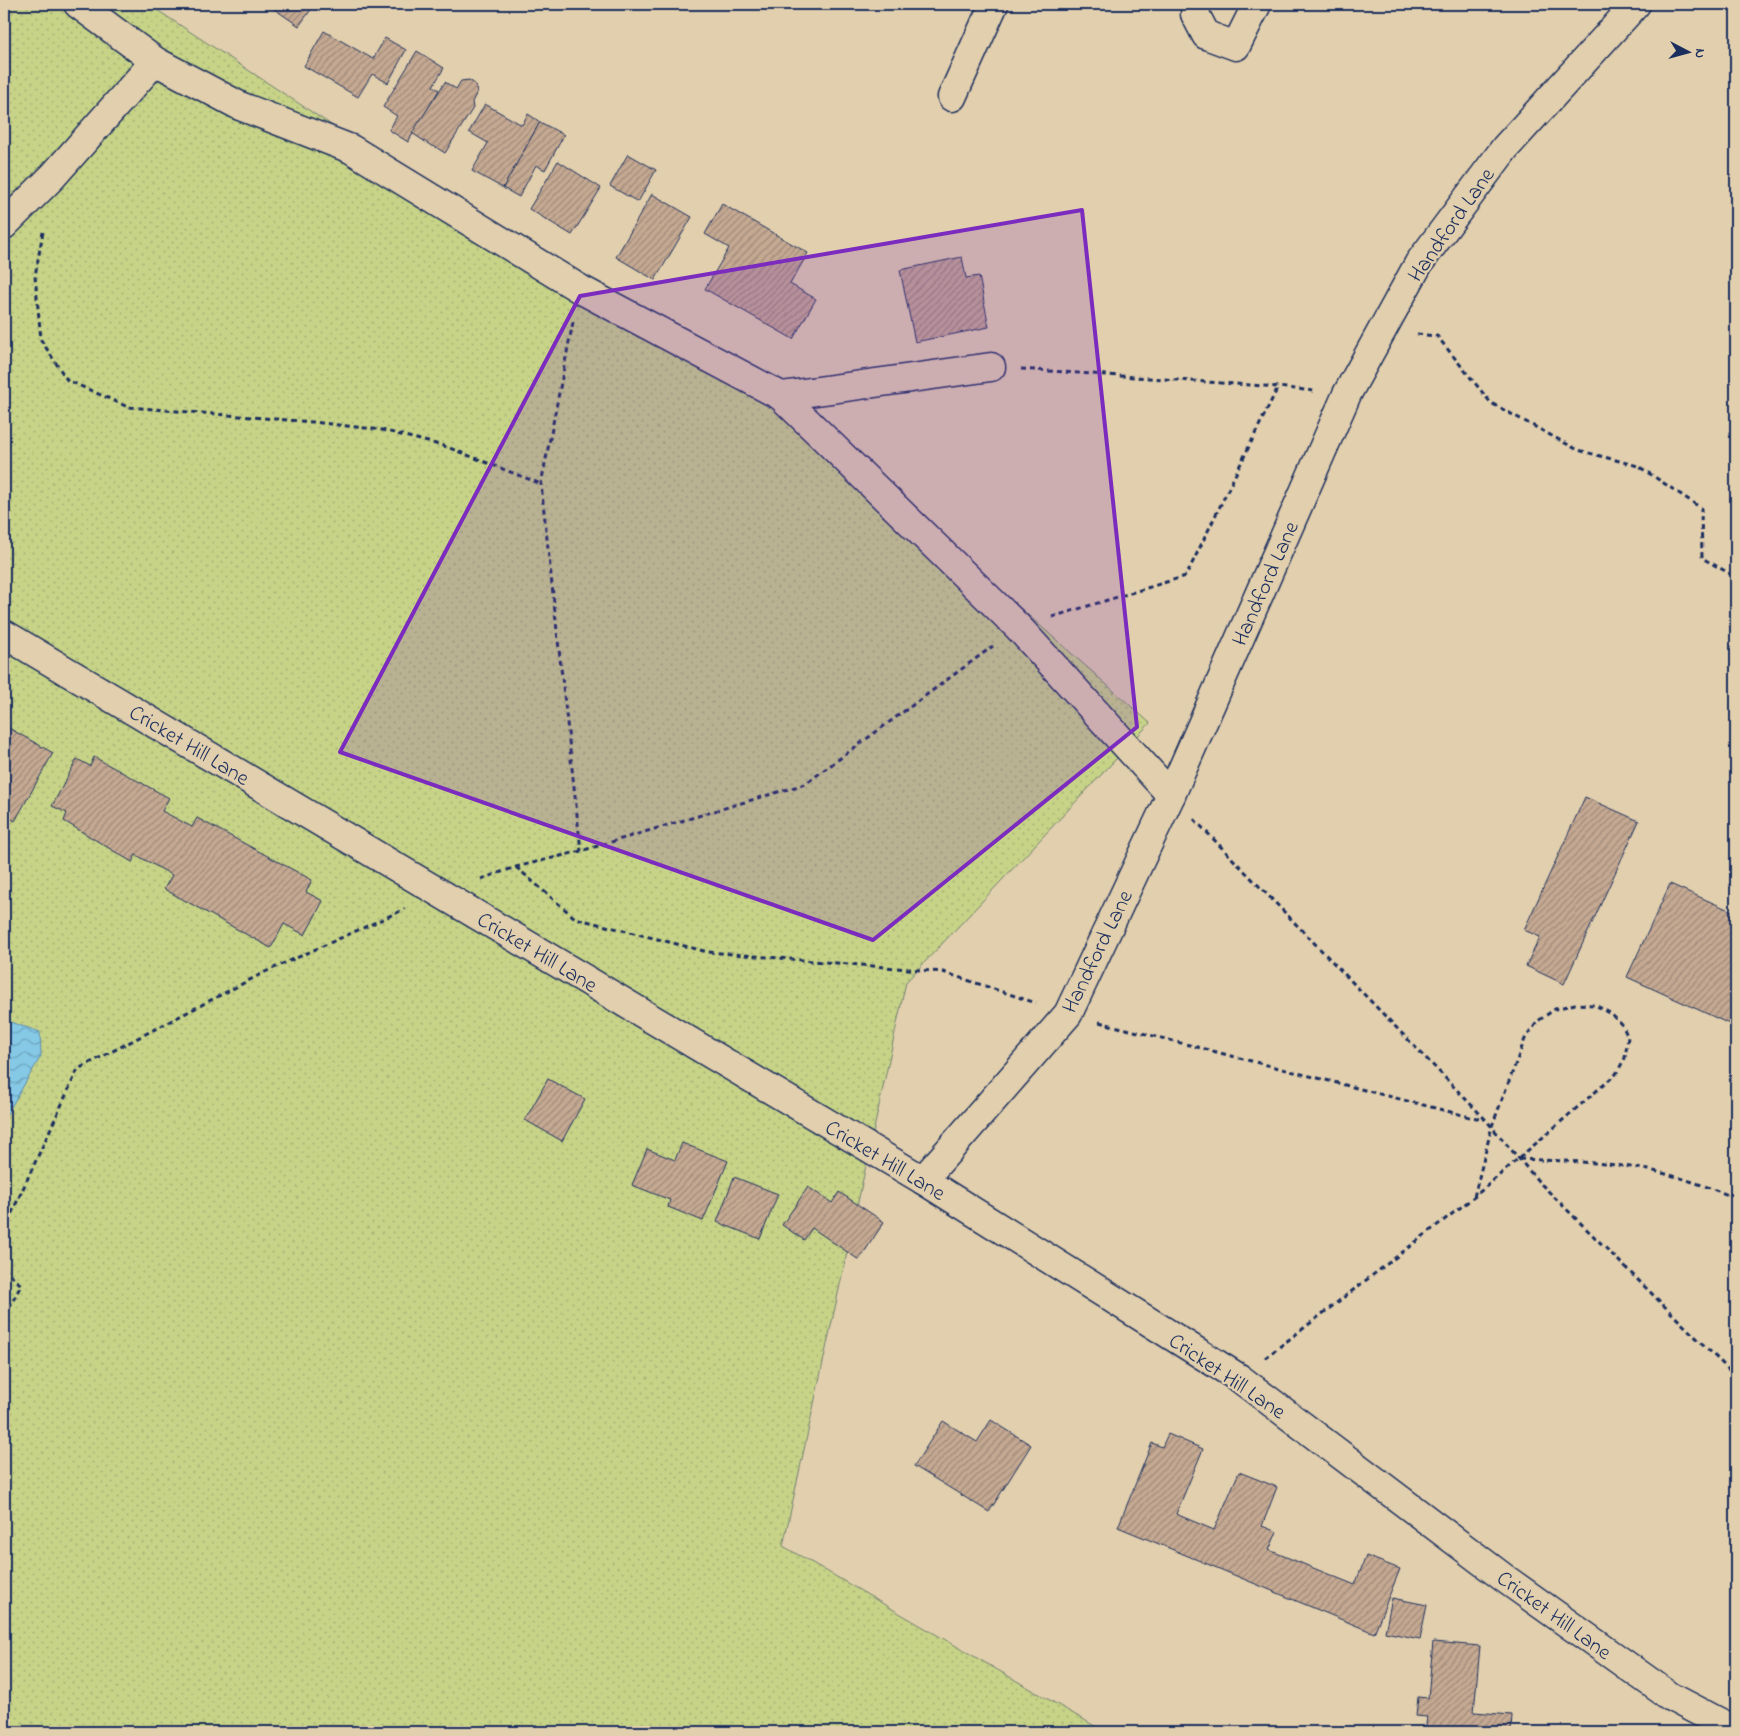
<svg xmlns="http://www.w3.org/2000/svg" width="1740" height="1736" viewBox="0 0 1740 1736" font-family="'Indie Flower',sans-serif">
  <style>
    .grass { fill: url(#grass-dots); stroke: #718172 }
    .water { fill: url(#water-waves); stroke: #5b8bb0 }
    .building { fill: url(#building-hatch); stroke: #1b2f5e }
    .lines { fill: none; stroke-linecap: round; stroke-linejoin: round }
    .minor-casing { stroke: #1b2f5e; stroke-width: 31 }
    .path { stroke: #1b2f5e; stroke-width: 3; stroke-dasharray: 5 4; stroke-linecap: butt }
    .minor { stroke: #e2cfad; stroke-width: 28 }
    .marked { fill: #7b2cbf; fill-opacity: 0.2; stroke: #7b2cbf; stroke-width: 4; stroke-linejoin: round }
    .labels { text-anchor: middle; stroke-width: 4.5; stroke-linejoin: round; paint-order: stroke }
    .street-label { font-size: 22px; fill: #1b2f5e; stroke: #e2cfad }
  </style>
  <defs>
    <pattern id="grass-dots" width="8" height="8" patternUnits="userSpaceOnUse" patternTransform="scale(1.25)"><rect width="8" height="8" fill="#c7d387"/><path d="M2 2h.1M6 6h.1" fill="none" stroke="#aab577" stroke-width="1.8" stroke-linecap="round"/></pattern>
    <pattern id="water-waves" width="16" height="10" patternUnits="userSpaceOnUse" patternTransform="scale(1.25)"><rect width="16" height="10" fill="#85c9e6"/><path d="M0 5q4-4 8 0t8 0" fill="none" stroke="#6ca4be"/></pattern>
    <pattern id="building-hatch" width="6" height="6" patternUnits="userSpaceOnUse" patternTransform="scale(1.25)"><rect width="6" height="6" fill="#c5a992"/><path d="M-1 1l2-2M0 6l6-6M5 7l2-2" fill="none" stroke="#9f8a7a"/></pattern>
  </defs>
  <rect width="100%" height="100%" fill="#e2cfad"/>
  <filter id="ink" filterUnits="userSpaceOnUse"><feTurbulence type="fractalNoise" baseFrequency=".02" numOctaves="2"/><feDisplacementMap in="SourceGraphic" scale="10" xChannelSelector="R" yChannelSelector="G"/><feConvolveMatrix kernelMatrix="1 2 1 2 8 2 1 2 1" color-interpolation-filters="sRGB"/></filter>
  <g filter="url(#ink)">
    <polygon class="grass" points="4,4 148,4 580,289 781,396 1150,723 906,982 783,1546 1105,1732 4,1732"/>
    <polygon class="water" points="4,1020 40,1032 41,1056 4,1119"/>
    <g class="building">
      <polygon points="267,4 315,4 299,26"/>
      <polygon points="324,31 373,59 385,38 406,50 388,83 372,74 358,97 304,66"/>
      <polygon points="417,51 444,68 433,86 439,90 408,142 389,130 397,116 383,107"/>
      <polygon points="469,80 475,84 477,92 472,102 473,108 445,153 434,146 433,147 412,133 445,82 456,89 461,81"/>
      <polygon points="485,104 522,125 528,114 540,122 503,188 472,171 488,143 469,132"/>
      <polygon points="540,122 564,135 545,170 536,165 519,197 503,188"/>
      <polygon points="628,154 656,170 638,202 610,186"/>
      <polygon points="558,161 601,188 572,235 529,209"/>
      <polygon points="652,194 692,217 655,280 616,257"/>
      <polygon points="722,204 808,253 790,284 816,299 793,339 705,289 729,248 705,234"/>
      <polygon points="962,257 966,278 979,276 989,327 915,342 900,270"/>
      <polygon points="7,727 53,753 15,821 4,815 4,733"/>
      <polygon points="94,757 169,798 162,811 192,827 197,818 312,880 306,892 323,901 305,935 284,924 271,948 164,889 172,875 136,855 132,862 64,821 67,813 52,806 77,759 90,766"/>
      <polygon points="1585,797 1639,821 1564,984 1526,966 1540,937 1524,930"/>
      <polygon points="1670,884 1736,913 1736,1027 1627,977"/>
      <polygon points="548,1079 585,1099 562,1141 525,1120"/>
      <polygon points="682,1143 728,1161 703,1221 668,1207 670,1200 632,1185 647,1149 675,1160"/>
      <polygon points="734,1177 778,1194 760,1239 717,1222"/>
      <polygon points="808,1187 832,1203 839,1192 884,1222 859,1260 812,1228 804,1240 782,1225"/>
      <polygon points="991,1420 1031,1445 989,1512 914,1466 943,1421 977,1442"/>
      <polygon points="1168,1434 1203,1449 1176,1514 1214,1530 1239,1472 1277,1487 1262,1526 1277,1532 1269,1550 1355,1585 1366,1556 1400,1569 1374,1633 1118,1527 1152,1443 1162,1447"/>
      <polygon points="1392,1598 1427,1605 1420,1639 1385,1632"/>
      <polygon points="1433,1642 1480,1646 1474,1712 1512,1715 1511,1732 1425,1732 1427,1717 1416,1716 1418,1697 1428,1698"/>
    </g>
    <g class="lines">
      <g class="minor-casing">
        <g id="minor">
          <polyline points="78,4 155,61 240,106 351,149 580,289 781,396 1019,628 1171,795"/>
          <polyline points="1197,4 1195,14 1206,35 1236,46 1257,4"/>
          <polyline points="952,97 994,4"/>
          <polyline points="4,225 53,176 155,61"/>
          <polyline points="781,396 991,367"/>
          <polyline points="4,634 923,1180 1239,1378 1504,1578 1671,1697 1736,1731"/>
          <polyline points="923,1180 1068,1014 1171,795 1347,394 1419,263 1505,148 1636,4"/>
        </g>
      </g>
      <g class="path">
        <polyline points="43,232 35,276 41,340 67,380 128,407 313,422 382,430 447,447 541,484"/>
        <polyline points="573,322 541,484 581,851"/>
        <polyline points="1417,334 1437,336 1491,403 1578,450 1638,466 1701,508 1702,558 1736,577"/>
        <polyline points="1021,369 1278,387 1314,391"/>
        <polyline points="1052,617 1186,576 1278,387"/>
        <polyline points="1194,819 1485,1119 1538,1181 1736,1377"/>
        <polyline points="516,867 575,918 708,952 943,972 1036,1003"/>
        <polyline points="481,879 516,867 581,851 805,784 993,646"/>
        <polyline points="1099,1022 1470,1117 1485,1119"/>
        <path d="M 1519,1159 C 1563,1161 1606,1162 1649,1170 C 1679,1176 1708,1187 1736,1198"/>
        <polyline points="4,1230 78,1069 265,972 405,909"/>
        <polyline points="4,1268 21,1285 4,1318"/>
        <polyline points="1265,1358 1474,1197 1616,1074 1625,1058 1628,1037 1622,1025 1610,1013 1595,1005 1575,1004 1555,1009 1538,1021 1525,1039 1492,1126 1474,1197"/>
      </g>
      <use href="#minor" class="minor"/>
    </g>
  </g>
  <path class="marked" d="M 1082,210 L 1137,727 L 873,940 L 340,752 L 580,296 Z"/>
  <g class="labels">
    <g class="street-label">
      <text transform="translate(1450 224) rotate(-55)" y="8">Handford Lane</text>
      <text transform="translate(1264 583) rotate(-66)" y="8">Handford Lane</text>
      <text transform="translate(190 744) rotate(31)" y="8">Cricket Hill Lane</text>
      <text transform="translate(538 951) rotate(31)" y="8">Cricket Hill Lane</text>
      <text transform="translate(1096 951) rotate(-64)" y="8">Handford Lane</text>
      <text transform="translate(886 1159) rotate(31)" y="8">Cricket Hill Lane</text>
      <text transform="translate(1228 1375) rotate(34)" y="8">Cricket Hill Lane</text>
      <text transform="translate(1555 1614) rotate(36)" y="8">Cricket Hill Lane</text>
    </g>
  </g>
  <rect width="1740" height="1736" fill="none" stroke="#e2cfad" stroke-width="20"/>
  <rect x="10" y="10" width="1720" height="1716" fill="none" stroke="#1b2f5e" stroke-width="2" filter="url(#ink)"/>
  <g transform="translate(1688 52) rotate(96)" stroke="#e2cfad" stroke-width="4" paint-order="stroke">
  <path d="M0-4L9 19L0 12L-9 19Z" fill="#1b2f5e"/>
  <text y="-8" font-size="14" font-weight="bold" text-anchor="middle" fill="#1b2f5e">N</text>
  </g>
</svg>
